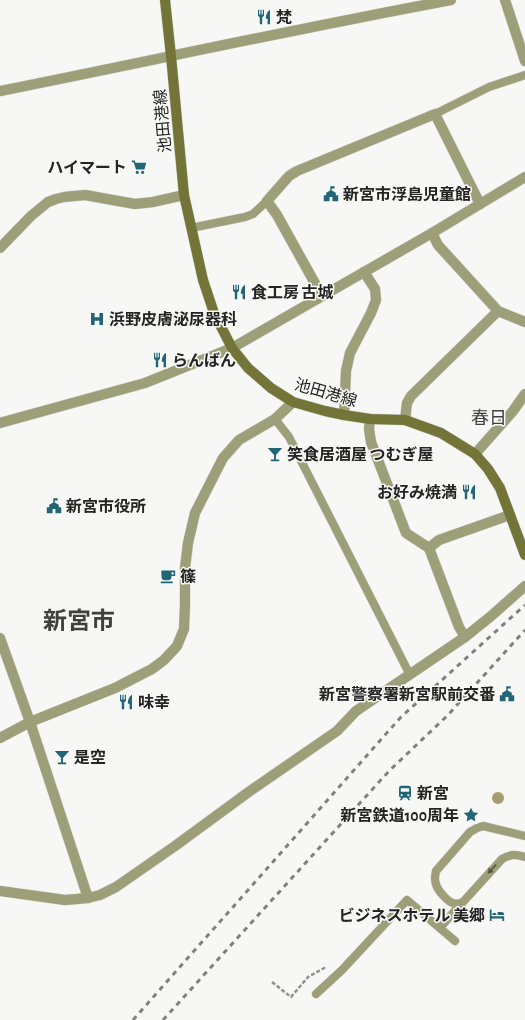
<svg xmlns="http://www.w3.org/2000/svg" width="525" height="1020" viewBox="0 0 525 1020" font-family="'Alegreya Sans','Noto Sans JP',sans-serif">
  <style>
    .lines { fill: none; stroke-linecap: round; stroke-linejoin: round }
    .service-casing { stroke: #d1d2cf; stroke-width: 9 }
    .minor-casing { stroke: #d1d2cf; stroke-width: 11 }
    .tertiary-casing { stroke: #d1d2cf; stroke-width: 11 }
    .secondary-casing { stroke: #d1d2cf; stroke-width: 11 }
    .path { stroke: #919290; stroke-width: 2.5; stroke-dasharray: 4 2; stroke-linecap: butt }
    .service { stroke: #9d9f78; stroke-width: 8 }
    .minor { stroke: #9d9f78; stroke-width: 10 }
    .tertiary { stroke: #9d9f78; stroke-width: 10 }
    .secondary { stroke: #737438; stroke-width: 10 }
    .rail { stroke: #80817f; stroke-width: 3; stroke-dasharray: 5 5; stroke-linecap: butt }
    .tree { fill: #a79c6f }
    .oneway { fill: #545545 }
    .labels { text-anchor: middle; stroke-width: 3; stroke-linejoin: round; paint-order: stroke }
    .poi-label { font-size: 16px; font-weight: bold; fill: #232423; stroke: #f7f8f5; text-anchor: start }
    .street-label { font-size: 16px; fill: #232423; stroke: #f7f8f5 }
    .quarter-label { font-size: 18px; fill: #40413f; stroke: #f7f8f5 }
    .town-label { font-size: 24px; font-weight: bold; fill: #40413f; stroke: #f7f8f5 }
  </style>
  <rect width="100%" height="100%" fill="#f7f8f5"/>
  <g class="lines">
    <g class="service-casing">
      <g id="service">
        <polyline points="435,114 489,87 525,75"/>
        <polyline points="191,228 245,217 253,214 267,201"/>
        <polyline points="275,419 289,437 410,675"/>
        <path d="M 525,836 L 483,826 L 477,828 L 470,832 L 436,871 C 435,876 434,880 436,884 C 437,890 448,902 453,903 C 457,905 460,903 463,902 L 502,859 C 511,854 516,854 525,857"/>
        <polyline points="440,928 458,907 459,904"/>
        <polyline points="316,994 342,970 407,900 455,941"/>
      </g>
    </g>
    <g class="minor-casing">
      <g id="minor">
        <polyline points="505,0 525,61"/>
        <path d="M 0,91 C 150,61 300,28 451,0"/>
        <polyline points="432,233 438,245 498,311 525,322"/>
        <polyline points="0,248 31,216 48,202 56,199 64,197 85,195 135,204 153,202 184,195"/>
        <polyline points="322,296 277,215 267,201 289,176 297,171 435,114 480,204"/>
        <polyline points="344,415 346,371 350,353 371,313 376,300 375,289 364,272"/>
        <polyline points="370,419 369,429 371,442 406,533 429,548 439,540 510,515"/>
        <polyline points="405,420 407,403 411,396 498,311"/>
        <polyline points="475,454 513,411 525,394"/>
        <polyline points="429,548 459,627 465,637"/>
        <polyline points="30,722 88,898"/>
        <polyline points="0,738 30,722 115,688 152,669 164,660 177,646 184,629 185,605 185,568 188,543 195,513 223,458 239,440 275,419 293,402"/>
        <polyline points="0,891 65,900 88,898 100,895 116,887 175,846 250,791 337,731 356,711 465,637 490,617 525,586"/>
      </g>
    </g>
    <g class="tertiary-casing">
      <g id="tertiary">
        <polyline points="0,423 145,383 232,348 432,233 525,177"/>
        <polyline points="0,638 30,722"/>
      </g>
    </g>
    <g class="secondary-casing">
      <polyline id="secondary" points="165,0 171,56 184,195 203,280 214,313 232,348 248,368 271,388 293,402 325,411 344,415 370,419 405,420 441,433 475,454 488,469 500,488 525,555"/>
    </g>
    <polyline class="path" points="272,982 291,997 308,977 326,967"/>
    <use href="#service" class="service"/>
    <use href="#minor" class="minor"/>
    <use href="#tertiary" class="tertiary"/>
    <use href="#secondary" class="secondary"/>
    <g class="rail">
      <polyline points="133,1020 401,717 525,605"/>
      <polyline points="163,1020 389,771 448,715 525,630"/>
    </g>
  </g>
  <circle class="tree" cx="498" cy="798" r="6"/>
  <defs><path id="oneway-solid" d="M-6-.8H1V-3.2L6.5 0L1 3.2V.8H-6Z"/></defs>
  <use class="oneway" href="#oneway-solid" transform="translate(492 869) rotate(133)"/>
  <defs>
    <g id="restaurant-bare" transform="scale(1.2)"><path d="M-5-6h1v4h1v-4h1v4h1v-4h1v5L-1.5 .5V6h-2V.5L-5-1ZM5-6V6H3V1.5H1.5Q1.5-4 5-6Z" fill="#216577" stroke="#f7f8f5" stroke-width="2.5" paint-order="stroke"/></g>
    <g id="supermarket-bare" transform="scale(1.2)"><path d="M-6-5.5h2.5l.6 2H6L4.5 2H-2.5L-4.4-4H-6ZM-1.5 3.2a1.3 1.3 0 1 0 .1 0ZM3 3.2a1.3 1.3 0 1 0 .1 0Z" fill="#216577" stroke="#f7f8f5" stroke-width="2.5" paint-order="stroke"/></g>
    <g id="civic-bare" transform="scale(1.2)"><path d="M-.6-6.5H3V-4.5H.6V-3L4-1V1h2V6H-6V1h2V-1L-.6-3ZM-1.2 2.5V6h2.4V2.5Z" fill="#216577" stroke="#f7f8f5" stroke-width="2.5" paint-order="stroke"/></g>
    <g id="hospital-bare" transform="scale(1.2)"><path d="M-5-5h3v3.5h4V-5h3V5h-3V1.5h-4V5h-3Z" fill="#216577" stroke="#f7f8f5" stroke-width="2.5" paint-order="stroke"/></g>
    <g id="bar-bare" transform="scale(1.2)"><path d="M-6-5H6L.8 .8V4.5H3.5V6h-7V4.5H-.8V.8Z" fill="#216577" stroke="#f7f8f5" stroke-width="2.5" paint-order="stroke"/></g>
    <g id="cafe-bare" transform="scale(1.2)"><path d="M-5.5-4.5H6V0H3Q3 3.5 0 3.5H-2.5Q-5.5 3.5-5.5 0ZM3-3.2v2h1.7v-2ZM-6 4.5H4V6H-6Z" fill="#216577" stroke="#f7f8f5" stroke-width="2.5" paint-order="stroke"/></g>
    <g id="station-bare" transform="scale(1.2)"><path d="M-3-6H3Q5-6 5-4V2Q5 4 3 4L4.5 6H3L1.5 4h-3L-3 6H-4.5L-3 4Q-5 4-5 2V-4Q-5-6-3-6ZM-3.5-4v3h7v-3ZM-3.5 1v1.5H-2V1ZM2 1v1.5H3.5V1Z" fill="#216577" stroke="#f7f8f5" stroke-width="2.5" paint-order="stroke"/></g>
    <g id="sight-bare" transform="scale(1.2)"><path d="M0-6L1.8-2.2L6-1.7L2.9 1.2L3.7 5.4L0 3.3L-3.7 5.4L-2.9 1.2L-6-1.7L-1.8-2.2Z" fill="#216577" stroke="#f7f8f5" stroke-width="2.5" paint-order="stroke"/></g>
    <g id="hotel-bare" transform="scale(1.2)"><path d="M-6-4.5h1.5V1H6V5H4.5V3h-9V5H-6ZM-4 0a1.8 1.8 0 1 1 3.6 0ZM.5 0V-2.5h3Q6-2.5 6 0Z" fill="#216577" stroke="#f7f8f5" stroke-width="2.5" paint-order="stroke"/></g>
  </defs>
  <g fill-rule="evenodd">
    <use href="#restaurant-bare" x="264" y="17"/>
    <use href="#supermarket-bare" x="139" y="167"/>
    <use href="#civic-bare" x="331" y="194"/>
    <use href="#restaurant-bare" x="239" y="292"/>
    <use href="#hospital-bare" x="97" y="319"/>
    <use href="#restaurant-bare" x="160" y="360"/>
    <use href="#bar-bare" x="275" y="454"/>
    <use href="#restaurant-bare" x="469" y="492"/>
    <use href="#civic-bare" x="54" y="506"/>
    <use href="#cafe-bare" x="168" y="576"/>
    <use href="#civic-bare" x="507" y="694"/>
    <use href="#restaurant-bare" x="126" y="702"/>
    <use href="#bar-bare" x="62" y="757"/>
    <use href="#station-bare" x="405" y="793"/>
    <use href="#sight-bare" x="471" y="815"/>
    <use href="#hotel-bare" x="497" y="915"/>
  </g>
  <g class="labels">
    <g class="poi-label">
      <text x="276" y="23">梵</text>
      <text x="127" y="173" text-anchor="end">ハイマート</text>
      <text x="343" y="200">新宮市浮島児童館</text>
      <text x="251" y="298">食工房 古城</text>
      <text x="109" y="325">浜野皮膚泌尿器科</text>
      <text x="172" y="366">らんばん</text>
      <text x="287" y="460">笑食居酒屋 つむぎ屋</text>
      <text x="457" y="498" text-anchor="end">お好み焼満</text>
      <text x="66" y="512">新宮市役所</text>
      <text x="180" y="582">篠</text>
      <text x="495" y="700" text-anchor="end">新宮警察署新宮駅前交番</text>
      <text x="138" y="708">味幸</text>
      <text x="74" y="763">是空</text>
      <text x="417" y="799">新宮</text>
      <text x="459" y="821" text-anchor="end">新宮鉄道100周年</text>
      <text x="485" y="921" text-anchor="end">ビジネスホテル 美郷</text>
    </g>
    <g class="street-label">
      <text transform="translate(162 121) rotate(-95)" y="6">池田港線</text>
      <text transform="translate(326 392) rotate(16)" y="6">池田港線</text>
    </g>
    <g class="quarter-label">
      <text x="489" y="424">春日</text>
    </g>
    <g class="town-label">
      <text x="79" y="629">新宮市</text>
    </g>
  </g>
</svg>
